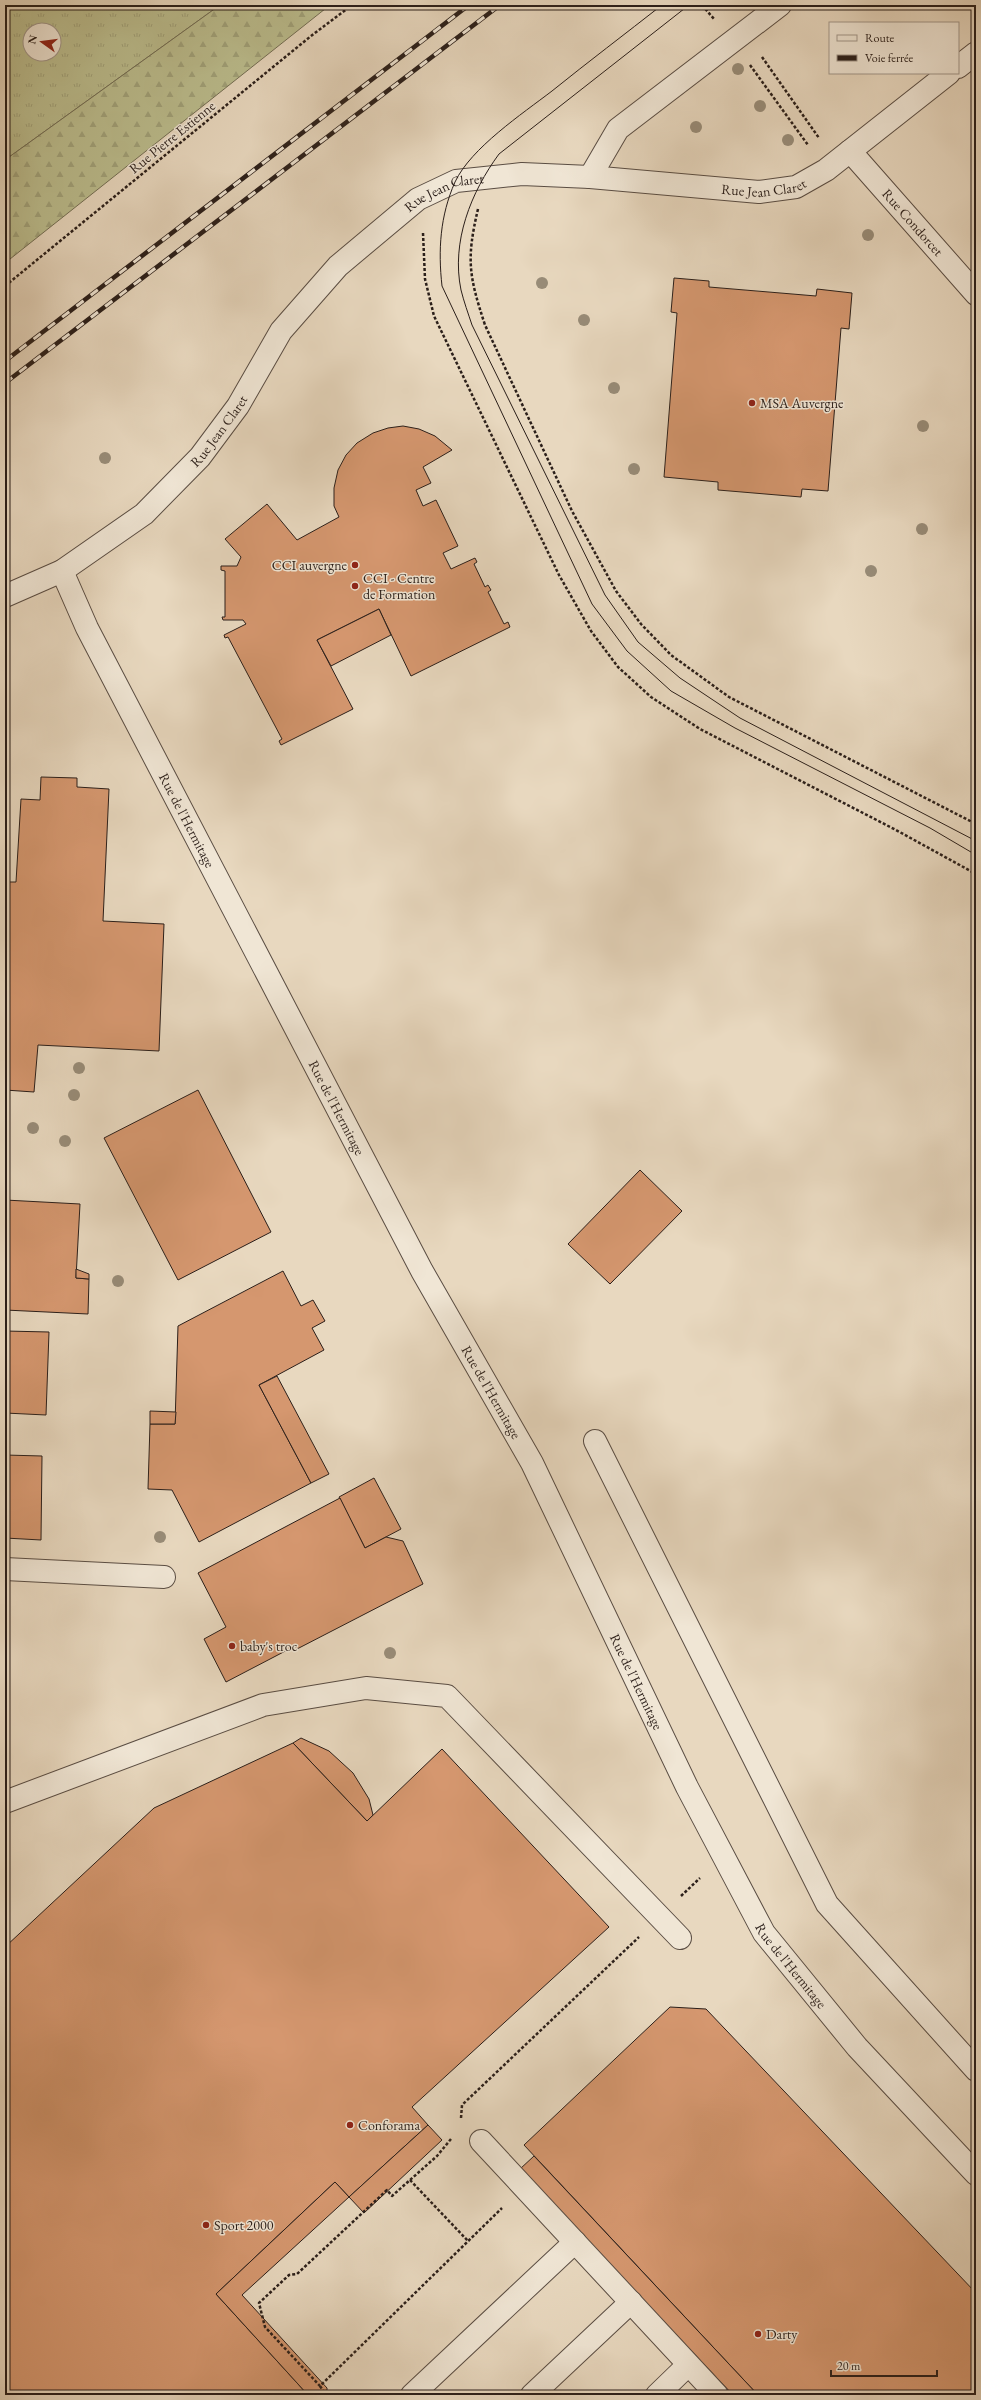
<svg xmlns="http://www.w3.org/2000/svg" width="981" height="2400" viewBox="0 0 981 2400" font-family="'EB Garamond',serif">
  <style>
    .grass { fill: url(#grass-tufts); stroke: #736e54; fill-rule: evenodd }
    .forest { fill: url(#forest-firs); stroke: #736e54 }
    .building { fill: #d5976f; stroke: #2b1f1a }
    .lines { fill: none; stroke-linecap: round; stroke-linejoin: round }
    .minor-casing { stroke: #5a4d43; stroke-width: 24 }
    .path { stroke: #2b1f1a; stroke-width: 2.5; stroke-dasharray: 3 2; stroke-linecap: butt }
    .minor { stroke: #f0e6d5; stroke-width: 22 }
    .tram { stroke: #2b1f1a; stroke-width: 1 }
    .rail-casing { stroke: #2b1f1a; stroke-width: 4.5 }
    .rail { stroke: #f0e6d5; stroke-width: 3; stroke-dasharray: 9; stroke-linecap: butt }
    .tree { fill: #988c78 }
    .poi-dot { fill: #8f2418; stroke: #f0e6d5; stroke-width: 1.5 }
    .labels { text-anchor: middle; stroke-width: 3; stroke-linejoin: round; paint-order: stroke }
    .street-label { font-size: 14px; fill: #2b1f1a; stroke: #f0e6d5 }
    .poi-label { font-size: 14px; fill: #2b1f1a; stroke: #f0e6d5; text-anchor: start }
  </style>
  <defs>
    <pattern id="grass-tufts" width="24" height="20" patternUnits="userSpaceOnUse"><rect width="24" height="20" fill="#bbbd8e"/><path d="M3 7l-1-3M5 7V3M7 7l1-3M15 17l-1-3M17 17v-4M19 17l1-3" fill="none" stroke="#a1a27a"/></pattern>
    <pattern id="forest-firs" width="22" height="20" patternUnits="userSpaceOnUse"><rect width="22" height="20" fill="#bbbd8e"/><path d="M5 1l3.5 6h-7zM16 11l3.5 6h-7z" fill="#a1a27a"/></pattern>
  </defs>
  <rect width="100%" height="100%" fill="#e8d8bf"/>
  <filter id="stains"><feTurbulence type="fractalNoise" baseFrequency=".005" numOctaves="4"/><feColorMatrix values="0 0 0 0 .2 0 0 0 0 .09 0 0 0 0 .02 0 0 0 .5 -.17"/></filter>
  <radialGradient id="worn" r=".72"><stop offset=".6" stop-color="#630" stop-opacity="0"/><stop offset="1" stop-color="#630" stop-opacity=".3"/></radialGradient>
  <path class="grass" d="M 5,5 L 220,5 L 5,160 ZM 30,30 L 54,30 L 54,54 L 30,54 Z"/>
  <polygon class="forest" points="220,5 330,5 5,263 5,160"/>
  <g class="building">
    <polygon points="674,278 709,281 709,287 816,296 817,289 852,293 849,329 841,328 828,491 802,489 801,497 718,490 718,482 664,477 677,313 671,312"/>
    <polygon points="403,426 419,429 435,436 452,450 423,467 431,483 416,490 423,506 436,500 458,546 443,553 451,569 475,558 477,562 474,564 485,587 488,585 491,590 488,592 504,624 508,622 510,627 411,676 379,609 317,640 353,709 281,745 279,741 282,739 228,637 225,638 224,635 246,624 243,620 223,620 222,617 225,617 225,571 221,570 221,566 237,566 241,557 225,539 267,504 297,540 339,517 334,506 334,488 338,470 346,455 357,443 373,433 388,428"/>
    <polygon points="379,609 391,635 331,666 317,640"/>
    <polygon points="41,777 77,778 77,787 109,789 103,921 164,924 159,1051 38,1045 34,1092 5,1090 5,882 16,882 21,799 40,800"/>
    <polygon points="198,1090 271,1232 178,1280 104,1138"/>
    <polygon points="640,1170 682,1211 610,1284 568,1244"/>
    <polygon points="5,1200 80,1204 76,1278 89,1279 88,1314 5,1310"/>
    <polygon points="76,1269 89,1274 89,1279 76,1278"/>
    <polygon points="283,1271 301,1306 313,1300 325,1321 312,1328 324,1350 259,1385 311,1483 199,1542 172,1490 148,1489 150,1424 175,1424 178,1326"/>
    <polygon points="5,1331 49,1332 46,1415 5,1413"/>
    <polygon points="277,1376 329,1474 311,1483 259,1385"/>
    <polygon points="150,1411 176,1412 175,1424 150,1424"/>
    <polygon points="5,1455 42,1456 41,1540 5,1538"/>
    <polygon points="374,1478 401,1529 365,1548 339,1497"/>
    <polygon points="340,1498 365,1548 386,1537 403,1541 423,1584 297,1649 295,1646 226,1682 204,1639 226,1627 198,1573"/>
    <polygon points="301,1738 329,1751 353,1773 369,1799 373,1815 367,1821 293,1743"/>
    <polygon points="293,1743 367,1821 442,1749 609,1927 412,2107 428,2125 349,2197 335,2182 216,2294 308,2395 5,2395 5,1947 154,1808"/>
    <polygon points="670,2007 706,2009 976,2293 976,2395 758,2395 524,2145"/>
    <polygon points="428,2125 442,2140 364,2213 349,2197"/>
    <polygon points="534,2156 758,2395 733,2395 520,2169"/>
    <polygon points="335,2182 349,2197 242,2295 327,2388 327,2395 308,2395 216,2294"/>
  </g>
  <g class="lines">
    <g class="minor-casing">
      <g id="minor">
        <polyline points="958,67 976,53"/>
        <path id="s1" d="M 850,151 L 976,294"/>
        <polyline points="590,177 618,129 780,5"/>
        <path id="s2" d="M 62,571 L 87,628 L 422,1271 L 532,1463 L 687,1787 L 764,1933 L 857,2047 L 976,2174"/>
        <path id="s3" d="M 5,596 L 62,571 L 144,514 L 200,457 L 238,406 L 281,331 L 338,266 L 418,199 L 456,181 L 522,174 L 590,177 L 759,192 L 796,187 L 826,170 L 949,73"/>
        <polyline points="595,1441 827,1904 976,2070"/>
        <polyline points="5,1569 164,1577"/>
        <polyline points="5,1802 263,1705 366,1688 447,1696 680,1938"/>
        <polyline points="481,2141 717,2395"/>
        <polyline points="412,2395 575,2242"/>
        <polyline points="532,2395 631,2302"/>
        <polyline points="657,2395 688,2365"/>
      </g>
    </g>
    <g class="path">
      <polyline points="702,5 714,19"/>
      <polyline points="762,57 819,138"/>
      <polyline points="750,65 808,145"/>
      <path d="M 478,209 C 466,260 469,276 485,325 L 572,511 L 616,591 L 641,624 L 671,655 L 729,697 L 976,824"/>
      <polyline points="423,233 425,279 434,316 559,575 591,631 618,667 651,697 700,729 896,830 976,874"/>
      <polyline points="5,286 311,36 352,5"/>
      <polyline points="681,1896 700,1878"/>
      <polyline points="461,2118 462,2105 639,1937"/>
      <polyline points="451,2139 437,2156 392,2196 387,2190 297,2274 289,2275 259,2303 265,2327 320,2386 502,2208"/>
      <polyline points="410,2180 468,2241"/>
      <polyline points="320,2386 326,2395"/>
    </g>
    <use href="#minor" class="minor"/>
    <g class="tram">
      <path d="M 662,5 C 625,34 588,62 552,91 C 522,114 471,148 455,182 C 440,216 438,250 442,286 L 592,604 L 627,651 L 671,691 L 735,728 L 930,828 L 976,855"/>
      <path d="M 689,5 L 499,154 C 471,192 451,242 461,290 C 464,302 468,313 472,325 L 605,595 L 638,642 L 680,678 L 740,718 L 976,841"/>
    </g>
    <g class="rail-casing">
      <g id="rail">
        <polyline points="5,361 469,5"/>
        <polyline points="5,383 500,5"/>
      </g>
    </g>
    <use href="#rail" class="rail"/>
  </g>
  <g class="tree">
    <circle cx="738" cy="69" r="6"/>
    <circle cx="760" cy="106" r="6"/>
    <circle cx="696" cy="127" r="6"/>
    <circle cx="788" cy="140" r="6"/>
    <circle cx="868" cy="235" r="6"/>
    <circle cx="542" cy="283" r="6"/>
    <circle cx="584" cy="320" r="6"/>
    <circle cx="614" cy="388" r="6"/>
    <circle cx="923" cy="426" r="6"/>
    <circle cx="105" cy="458" r="6"/>
    <circle cx="634" cy="469" r="6"/>
    <circle cx="922" cy="529" r="6"/>
    <circle cx="871" cy="571" r="6"/>
    <circle cx="79" cy="1068" r="6"/>
    <circle cx="74" cy="1095" r="6"/>
    <circle cx="33" cy="1128" r="6"/>
    <circle cx="65" cy="1141" r="6"/>
    <circle cx="118" cy="1281" r="6"/>
    <circle cx="160" cy="1537" r="6"/>
    <circle cx="390" cy="1653" r="6"/>
  </g>
  <g class="poi-dot">
    <circle cx="752" cy="403" r="4"/>
    <circle cx="355" cy="565" r="4"/>
    <circle cx="355" cy="586" r="4"/>
    <circle cx="232" cy="1646" r="4"/>
    <circle cx="350" cy="2125" r="4"/>
    <circle cx="206" cy="2225" r="4"/>
    <circle cx="758" cy="2334" r="4"/>
  </g>
  <g class="labels">
    <g class="street-label">
      <text transform="translate(172 137) rotate(-39)" y="5">Rue Pierre Estienne</text>
      <text dy="5" stroke="none"><textPath href="#s3" startOffset="934">Rue Jean Claret</textPath></text>
      <text dy="5" stroke="none"><textPath href="#s3" startOffset="610">Rue Jean Claret</textPath></text>
      <text dy="5" stroke="none"><textPath href="#s1" startOffset="95">Rue Condorcet</textPath></text>
      <text dy="5" stroke="none"><textPath href="#s3" startOffset="274">Rue Jean Claret</textPath></text>
      <text dy="5" stroke="none"><textPath href="#s2" startOffset="279">Rue de l'Hermitage</textPath></text>
      <text dy="5" stroke="none"><textPath href="#s2" startOffset="603">Rue de l'Hermitage</textPath></text>
      <text dy="5" stroke="none"><textPath href="#s2" startOffset="927">Rue de l'Hermitage</textPath></text>
      <text dy="5" stroke="none"><textPath href="#s2" startOffset="1251">Rue de l'Hermitage</textPath></text>
      <text dy="5" stroke="none"><textPath href="#s2" startOffset="1575">Rue de l'Hermitage</textPath></text>
    </g>
    <g class="poi-label">
      <text x="760" y="408">MSA Auvergne</text>
      <text x="347" y="570" text-anchor="end">CCI auvergne</text>
      <text x="363" y="583">CCI - Centre<tspan x="363" dy="16">de Formation</tspan></text>
      <text x="240" y="1651">baby's troc</text>
      <text x="358" y="2130">Conforama</text>
      <text x="214" y="2230">Sport 2000</text>
      <text x="766" y="2339">Darty</text>
    </g>
  </g>
  <rect width="981" height="2400" fill="none" stroke="#e8d8bf" stroke-width="20"/>
  <rect x="6" y="6" width="969" height="2388" fill="none" stroke="#2b1f1a" stroke-width="2"/>
  <rect x="10" y="10" width="961" height="2380" fill="none" stroke="#2b1f1a"/>
  <rect x="829" y="22" width="130" height="52" fill="#f0e6d5" stroke="#a1968a"/>
  <rect x="837" y="35" width="20" height="6" fill="#f0e6d5" stroke="#a1968a"/>
  <text x="865" y="42" font-size="12" fill="#2b1f1a">Route</text>
  <rect x="837" y="55" width="20" height="6" fill="#2b1f1a" stroke="#a1968a"/>
  <text x="865" y="62" font-size="12" fill="#2b1f1a">Voie ferrée</text>
  <g transform="translate(42 42) rotate(284)"><circle r="19" fill="#f0e6d5" stroke="#a1968a"/>
  <path d="M0-3L7 15L0 10L-7 15Z" fill="#8f2418"/>
  <text y="-6" font-size="11" font-weight="bold" text-anchor="middle" fill="#2b1f1a">N</text>
  </g>
  <path d="M831 2370v6h106v-6" fill="none" stroke="#2b1f1a" stroke-width="2"/>
  <text x="837" y="2370" font-size="12" fill="#2b1f1a" stroke="#f0e6d5" stroke-width="3" paint-order="stroke">20 m</text>
  <rect width="100%" height="100%" filter="url(#stains)"/>
  <rect width="100%" height="100%" fill="url(#worn)"/>
</svg>
